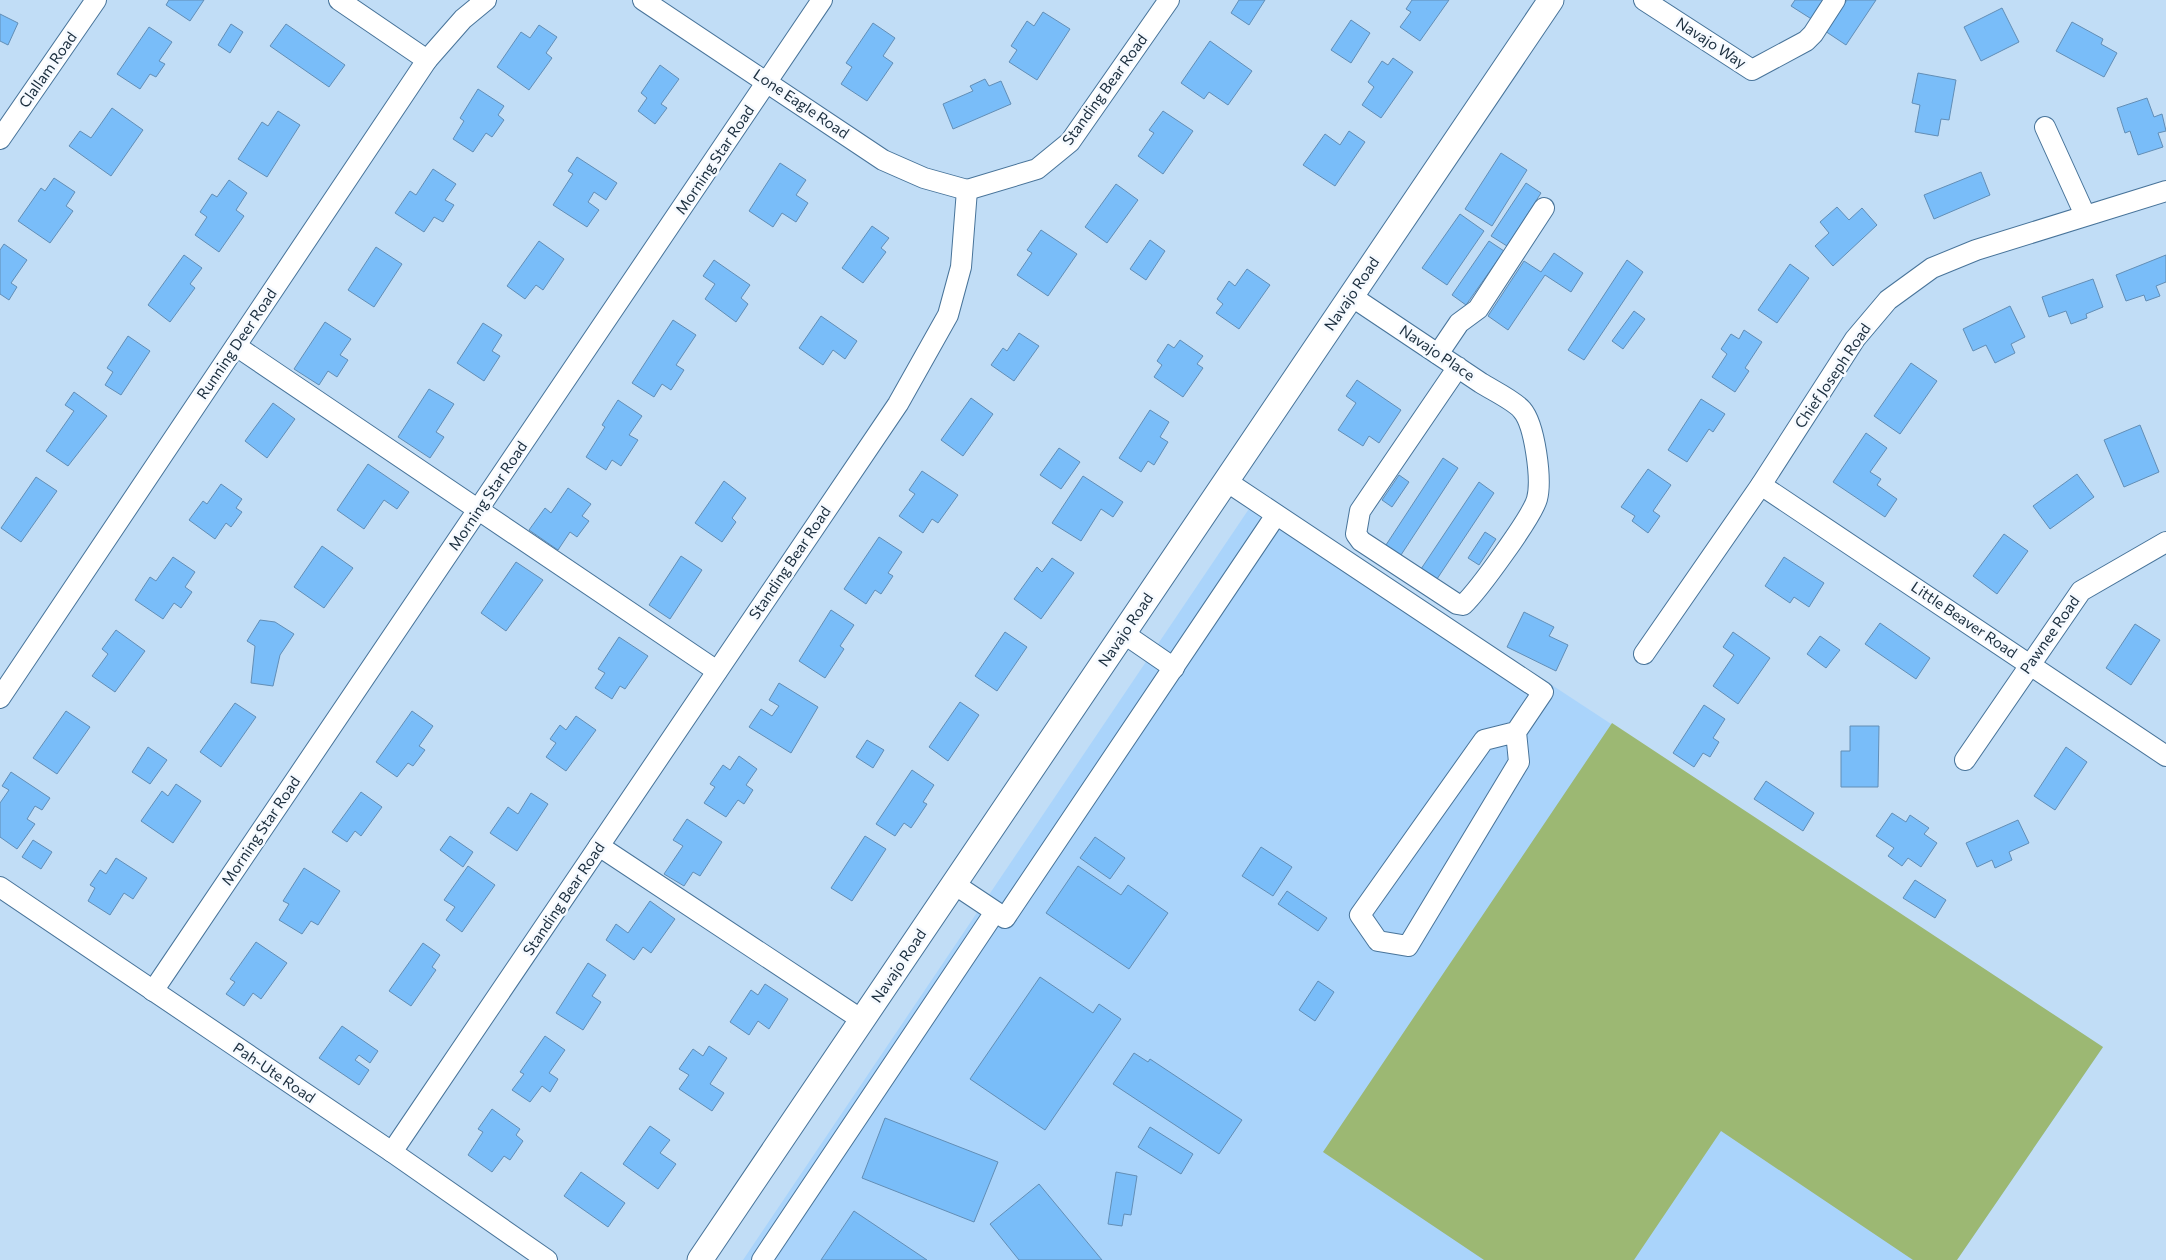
<svg xmlns="http://www.w3.org/2000/svg" width="2166" height="1260" viewBox="0 0 2166 1260" font-family="Commissioner,sans-serif">
  <style>
    .built { fill: #aad4fb }
    .green { fill: #9cb873 }
    .building { fill: #79bdf9; stroke: #628eb6 }
    .lines { fill: none; stroke-linecap: round; stroke-linejoin: round }
    .minor-casing { stroke: #48749a; stroke-width: 22 }
    .major-casing { stroke: #48749a; stroke-width: 27 }
    .minor { stroke: #fff; stroke-width: 20 }
    .major { stroke: #fff; stroke-width: 25 }
    .labels { text-anchor: middle; stroke-width: 5; stroke-linejoin: round; paint-order: stroke }
    .street-label { font-size: 15px; fill: #1b2e3e; stroke: #f6faff }
  </style>
  <rect width="100%" height="100%" fill="#c1ddf6"/>
  <polygon class="built" points="1261,491 1436,609 2103,1047 1957,1260 743,1260"/>
  <polygon class="green" points="1612,723 2103,1047 1957,1260 1913,1260 1721,1131 1634,1260 1484,1260 1323,1152"/>
  <g class="building">
    <polygon points="169,0 204,0 190,21 166,5"/>
    <polygon points="1239,0 1265,0 1249,25 1231,13"/>
    <polygon points="1412,0 1449,0 1420,41 1400,27 1411,12 1406,9"/>
    <polygon points="1795,0 1826,0 1813,20 1791,6"/>
    <polygon points="1847,0 1876,0 1846,45 1825,31"/>
    <polygon points="2002,8 2019,42 1981,61 1964,27"/>
    <polygon points="1043,12 1070,29 1037,80 1009,62 1017,50 1011,46 1027,21 1034,26"/>
    <polygon points="0,14 18,23 8,45 0,41"/>
    <polygon points="1351,20 1370,33 1351,63 1331,50"/>
    <polygon points="2072,22 2103,39 2101,44 2117,53 2104,77 2056,51"/>
    <polygon points="873,23 895,38 883,56 893,63 867,101 841,84 852,67 846,63"/>
    <polygon points="231,24 243,32 230,53 218,45"/>
    <polygon points="286,24 345,65 329,87 270,46"/>
    <polygon points="539,25 557,37 546,53 552,58 529,90 497,67 521,32 530,38"/>
    <polygon points="149,27 172,42 159,61 165,64 156,77 150,74 140,89 117,74"/>
    <polygon points="1210,41 1252,71 1228,105 1209,92 1204,99 1181,83"/>
    <polygon points="1393,58 1413,72 1381,118 1362,105 1374,87 1368,82 1382,61 1388,65"/>
    <polygon points="660,65 679,79 661,104 667,108 655,124 638,111 647,98 641,93"/>
    <polygon points="1918,73 1956,80 1949,120 1941,119 1938,136 1915,132 1920,105 1912,103"/>
    <polygon points="985,79 989,86 1001,81 1011,104 953,129 943,104 973,91 970,86"/>
    <polygon points="478,89 504,106 498,115 504,120 492,137 486,133 473,152 453,139 464,121 460,118"/>
    <polygon points="2147,98 2154,117 2162,114 2166,131 2158,133 2163,147 2138,155 2130,131 2125,133 2117,108"/>
    <polygon points="112,108 143,130 111,176 69,146 80,131 91,138"/>
    <polygon points="278,111 300,125 267,177 238,159 262,122 268,126"/>
    <polygon points="1163,111 1193,131 1163,174 1138,156 1154,133 1149,130"/>
    <polygon points="1349,131 1365,142 1335,186 1303,165 1325,134 1340,145"/>
    <polygon points="1501,153 1527,170 1492,226 1465,209"/>
    <polygon points="577,157 617,183 606,200 594,192 588,202 599,210 587,227 553,205 573,174 568,171"/>
    <polygon points="780,163 806,180 796,195 808,203 796,222 782,213 773,227 749,211"/>
    <polygon points="433,169 456,184 445,200 454,205 443,222 434,217 424,232 395,213 410,191 416,195"/>
    <polygon points="1981,172 1990,195 1934,219 1924,195"/>
    <polygon points="54,178 75,192 66,206 73,211 50,243 18,221 41,188 45,191"/>
    <polygon points="229,180 247,193 236,210 244,216 219,252 195,235 207,217 200,212 212,194 217,197"/>
    <polygon points="1526,183 1541,193 1507,246 1491,236"/>
    <polygon points="1116,184 1138,200 1107,243 1085,227"/>
    <polygon points="1837,207 1849,220 1862,208 1877,225 1833,266 1815,246 1829,233 1820,222"/>
    <polygon points="1460,214 1484,231 1447,285 1422,268"/>
    <polygon points="872,226 889,238 881,248 886,252 863,283 842,268"/>
    <polygon points="1041,230 1077,254 1048,296 1017,275 1032,253 1027,250"/>
    <polygon points="1150,240 1165,251 1146,280 1130,269"/>
    <polygon points="539,241 564,259 543,290 536,285 525,299 507,286"/>
    <polygon points="1489,241 1504,251 1466,305 1452,295"/>
    <polygon points="4,244 27,260 11,283 17,287 9,300 0,294 0,250"/>
    <polygon points="376,247 402,264 374,307 348,290"/>
    <polygon points="1554,253 1583,273 1571,292 1545,275 1508,330 1488,316 1524,261 1541,272"/>
    <polygon points="184,255 202,268 190,284 195,288 170,322 148,305"/>
    <polygon points="2166,255 2166,282 2156,286 2160,296 2146,301 2144,295 2126,301 2116,275"/>
    <polygon points="714,260 750,285 741,298 748,304 736,322 705,299 715,284 703,276"/>
    <polygon points="1627,260 1643,272 1584,360 1568,350"/>
    <polygon points="1790,264 1809,278 1777,323 1758,310"/>
    <polygon points="1247,269 1270,285 1239,329 1216,313 1223,304 1217,299 1229,281 1235,286"/>
    <polygon points="2093,279 2103,307 2086,314 2087,318 2071,324 2066,311 2049,317 2042,297"/>
    <polygon points="2010,306 2025,337 2011,344 2015,353 1995,363 1986,345 1973,351 1963,329"/>
    <polygon points="1634,311 1645,319 1623,349 1612,341"/>
    <polygon points="821,316 857,341 845,359 833,350 823,365 799,348"/>
    <polygon points="673,320 696,335 676,365 684,370 671,390 662,384 654,397 632,383"/>
    <polygon points="325,322 351,339 340,355 348,360 337,377 328,371 319,385 294,369"/>
    <polygon points="483,323 502,335 492,351 500,356 484,381 457,363"/>
    <polygon points="1744,330 1762,342 1745,368 1749,371 1735,392 1712,377 1727,354 1721,349 1731,334 1739,339"/>
    <polygon points="1019,333 1039,346 1014,381 991,365 1003,348 1007,351"/>
    <polygon points="128,336 150,351 121,395 105,385 113,372 107,368"/>
    <polygon points="1180,340 1203,356 1197,364 1203,368 1183,397 1154,377 1162,365 1157,361 1168,344 1174,348"/>
    <polygon points="1911,363 1937,381 1900,434 1874,416"/>
    <polygon points="1357,380 1401,410 1379,443 1369,436 1363,446 1338,430 1356,403 1346,396"/>
    <polygon points="429,389 454,404 436,432 444,437 430,458 398,437"/>
    <polygon points="74,392 107,416 68,466 46,451 74,411 65,405"/>
    <polygon points="971,398 993,414 963,456 941,440"/>
    <polygon points="1701,399 1725,414 1713,432 1709,429 1687,462 1668,450"/>
    <polygon points="618,400 642,416 629,435 638,440 621,466 612,460 606,470 586,457 605,427 602,425"/>
    <polygon points="273,403 295,419 267,458 245,441"/>
    <polygon points="1150,410 1169,422 1160,437 1168,442 1154,465 1148,461 1141,472 1119,458"/>
    <polygon points="2140,425 2159,472 2124,487 2104,440"/>
    <polygon points="1866,433 1887,448 1870,472 1881,479 1877,485 1897,499 1885,517 1833,482"/>
    <polygon points="1059,448 1080,462 1061,489 1040,475"/>
    <polygon points="1443,458 1458,468 1399,558 1384,548"/>
    <polygon points="368,464 409,492 397,509 384,500 364,529 337,510"/>
    <polygon points="1648,469 1671,485 1653,511 1660,516 1648,533 1632,521 1635,516 1621,507"/>
    <polygon points="922,471 958,495 938,523 932,519 923,533 899,516 915,494 909,490"/>
    <polygon points="2077,474 2094,497 2050,529 2033,506"/>
    <polygon points="1399,475 1409,482 1392,507 1382,500"/>
    <polygon points="1083,476 1123,502 1113,517 1101,509 1081,541 1052,523"/>
    <polygon points="36,477 57,491 21,542 1,528"/>
    <polygon points="724,481 746,498 732,518 736,522 722,542 695,523"/>
    <polygon points="1479,482 1494,493 1435,582 1419,572"/>
    <polygon points="221,484 242,499 236,508 242,512 231,527 226,523 215,539 189,520 203,501 207,504"/>
    <polygon points="568,488 591,504 582,516 589,521 577,537 570,532 558,550 529,530 545,508 551,513"/>
    <polygon points="1485,532 1496,539 1479,565 1468,558"/>
    <polygon points="2004,534 2028,551 1997,594 1973,576"/>
    <polygon points="879,537 902,552 888,573 893,576 881,594 875,590 866,604 844,589"/>
    <polygon points="322,546 353,568 324,608 294,587"/>
    <polygon points="681,556 702,570 670,619 649,605"/>
    <polygon points="173,557 195,572 185,587 192,592 181,608 174,603 163,619 135,600 150,577 156,581"/>
    <polygon points="1784,557 1824,583 1809,607 1794,597 1790,603 1765,586"/>
    <polygon points="1052,558 1074,573 1041,619 1014,599 1037,567 1042,572"/>
    <polygon points="516,562 543,580 506,631 481,613"/>
    <polygon points="831,610 854,625 840,646 844,649 825,678 799,661"/>
    <polygon points="1524,612 1554,627 1549,636 1568,645 1556,671 1507,647"/>
    <polygon points="260,620 275,622 294,634 280,655 273,686 251,683 255,646 247,641"/>
    <polygon points="1880,623 1930,658 1916,679 1865,644"/>
    <polygon points="2135,624 2160,640 2131,685 2106,668"/>
    <polygon points="116,630 145,651 115,692 92,676 108,654 102,649"/>
    <polygon points="1005,632 1027,647 997,691 975,676"/>
    <polygon points="1733,632 1770,658 1738,704 1713,686 1734,655 1723,647"/>
    <polygon points="1820,636 1840,650 1826,668 1807,654"/>
    <polygon points="619,637 648,656 625,689 620,686 612,699 595,688 605,673 598,669"/>
    <polygon points="779,683 818,707 791,753 749,727 761,709 772,716 779,706 769,700"/>
    <polygon points="960,702 979,715 948,761 929,747"/>
    <polygon points="235,703 256,717 221,767 200,752"/>
    <polygon points="1704,705 1725,719 1713,738 1719,742 1710,757 1703,753 1694,767 1673,753"/>
    <polygon points="66,711 90,727 57,774 33,758"/>
    <polygon points="412,711 433,726 419,746 425,750 413,766 408,763 397,777 376,762"/>
    <polygon points="576,716 596,730 566,771 546,757 556,743 550,739 560,725 566,730"/>
    <polygon points="1850,726 1879,726 1878,787 1841,787 1841,751 1850,751"/>
    <polygon points="867,740 884,750 873,768 856,757"/>
    <polygon points="148,747 167,760 150,784 132,772"/>
    <polygon points="2066,747 2087,762 2055,810 2034,796"/>
    <polygon points="739,756 757,769 746,785 753,790 744,804 738,800 726,817 704,803 715,787 710,784 723,765 730,770"/>
    <polygon points="912,770 934,785 923,802 927,804 911,828 904,823 895,836 876,824"/>
    <polygon points="11,772 50,798 42,810 35,806 27,819 35,824 17,849 0,837 0,803 9,790 2,786"/>
    <polygon points="1766,781 1814,813 1803,831 1754,799"/>
    <polygon points="176,784 201,801 173,843 141,821 162,791 168,796"/>
    <polygon points="361,792 382,807 361,836 355,831 347,842 332,832"/>
    <polygon points="531,793 548,804 517,851 490,833 508,807 518,814"/>
    <polygon points="1892,813 1906,822 1910,815 1929,828 1924,834 1937,843 1921,867 1908,858 1902,866 1888,856 1894,848 1876,836"/>
    <polygon points="687,819 722,842 700,876 693,872 684,886 664,874 683,846 673,840"/>
    <polygon points="2018,820 2029,843 2009,852 2012,860 1995,868 1992,860 1977,867 1966,843"/>
    <polygon points="450,836 473,852 463,867 440,850"/>
    <polygon points="865,836 886,849 852,901 831,888"/>
    <polygon points="1095,837 1125,858 1110,879 1080,858"/>
    <polygon points="33,840 52,852 41,869 22,857"/>
    <polygon points="1261,847 1292,867 1273,896 1242,876"/>
    <polygon points="116,858 147,878 133,899 124,893 110,915 88,901 95,888 90,885 100,870 106,874"/>
    <polygon points="468,866 495,885 462,932 446,920 455,907 444,900"/>
    <polygon points="1078,866 1121,895 1128,885 1168,913 1129,969 1046,913"/>
    <polygon points="304,868 340,891 318,925 311,921 302,934 279,920 289,904 283,901"/>
    <polygon points="1915,880 1946,900 1935,918 1903,898"/>
    <polygon points="1287,891 1327,918 1318,931 1278,904"/>
    <polygon points="650,901 675,919 651,953 643,947 634,960 606,940 616,924 628,933"/>
    <polygon points="256,942 287,963 261,999 253,993 244,1006 226,994 235,982 230,979"/>
    <polygon points="423,943 440,955 432,967 436,970 411,1006 389,991"/>
    <polygon points="588,963 606,975 592,996 601,1002 583,1030 556,1013"/>
    <polygon points="1040,977 1093,1013 1099,1004 1121,1019 1045,1130 970,1079"/>
    <polygon points="1318,981 1334,992 1315,1021 1299,1010"/>
    <polygon points="765,984 788,999 769,1029 758,1021 749,1035 730,1022 751,990 758,995"/>
    <polygon points="342,1026 378,1051 370,1063 359,1055 355,1060 369,1070 359,1085 319,1058"/>
    <polygon points="545,1036 565,1050 549,1073 558,1079 550,1092 542,1086 530,1102 512,1090 524,1074 520,1072"/>
    <polygon points="709,1046 727,1058 710,1084 724,1093 712,1111 679,1089 689,1075 679,1069 693,1049 703,1056"/>
    <polygon points="1134,1053 1148,1062 1150,1059 1242,1120 1219,1154 1113,1084"/>
    <polygon points="492,1109 520,1129 516,1135 523,1141 510,1160 504,1156 492,1172 468,1155 483,1132 478,1129"/>
    <polygon points="885,1118 998,1162 974,1222 862,1178"/>
    <polygon points="650,1126 670,1140 660,1153 676,1164 658,1189 623,1164"/>
    <polygon points="1150,1127 1193,1154 1181,1174 1138,1147"/>
    <polygon points="581,1172 625,1203 608,1227 564,1196"/>
    <polygon points="1116,1172 1137,1176 1131,1215 1124,1214 1122,1226 1108,1224"/>
    <polygon points="1039,1184 1102,1260 1019,1260 990,1224"/>
    <polygon points="854,1211 927,1260 821,1260"/>
  </g>
  <g class="lines">
    <g class="minor-casing">
      <g id="minor">
        <polyline points="339,0 427,60"/>
        <polyline points="643,0 883,160 924,178 967,190"/>
        <polyline points="1644,0 1752,70 1806,41 1813,34 1835,0"/>
        <polyline points="2045,127 2085,215"/>
        <polyline points="0,139 96,0"/>
        <polyline points="967,190 1037,169 1070,142 1169,0"/>
        <path d="M 1351,296 C 1394,325 1438,354 1481,383 C 1492,390 1515,401 1522,410 C 1535,425 1542,480 1537,499 C 1532,517 1478,591 1463,605 L 1457,604 L 1361,541 L 1356,534 L 1360,511 L 1458,367"/>
        <polyline points="236,346 717,671"/>
        <polyline points="1438,354 1459,323 1478,309 1544,208"/>
        <polyline points="1226,481 1543,692 1516,732 1484,740 1360,915 1378,941 1408,946 1519,762 1516,732"/>
        <polyline points="1761,485 2166,756"/>
        <polyline points="1123,633 1174,668"/>
        <polyline points="1644,654 1761,485 1855,339 1888,300 1932,268 1976,250 2166,191"/>
        <polyline points="0,698 427,60 463,19 486,0"/>
        <polyline points="1965,760 2081,591 2166,542"/>
        <polyline points="599,846 862,1020"/>
        <polyline points="954,884 1005,918 1276,515"/>
        <polyline points="0,887 392,1152 547,1260"/>
        <polyline points="153,991 822,0"/>
        <polyline points="392,1152 898,404 948,315 961,267 967,190"/>
        <polyline points="762,1260 995,912"/>
      </g>
    </g>
    <g class="major-casing">
      <polyline id="major" points="700,1260 1551,0"/>
    </g>
    <use href="#minor" class="minor"/>
    <use href="#major" class="major"/>
  </g>
  <g class="labels">
    <g class="street-label">
      <text transform="translate(1711 43) rotate(33)" y="5">Navajo Way</text>
      <text transform="translate(48 70) rotate(-55)" y="5">Clallam Road</text>
      <text transform="translate(1105 90) rotate(-54)" y="5">Standing Bear Road</text>
      <text transform="translate(801 104) rotate(34)" y="5">Lone Eagle Road</text>
      <text transform="translate(715 160) rotate(-56)" y="5">Morning Star Road</text>
      <text transform="translate(1352 294) rotate(-56)" y="5">Navajo Road</text>
      <text transform="translate(237 344) rotate(-56)" y="5">Running Deer Road</text>
      <text transform="translate(1437 353) rotate(34)" y="5">Navajo Place</text>
      <text transform="translate(1833 376) rotate(-56)" y="5">Chief Joseph Road</text>
      <text transform="translate(488 496) rotate(-56)" y="5">Morning Star Road</text>
      <text transform="translate(790 563) rotate(-56)" y="5">Standing Bear Road</text>
      <text transform="translate(1964 620) rotate(34)" y="5">Little Beaver Road</text>
      <text transform="translate(1126 630) rotate(-56)" y="5">Navajo Road</text>
      <text transform="translate(2050 635) rotate(-55)" y="5">Pawnee Road</text>
      <text transform="translate(261 831) rotate(-56)" y="5">Morning Star Road</text>
      <text transform="translate(564 899) rotate(-56)" y="5">Standing Bear Road</text>
      <text transform="translate(899 966) rotate(-56)" y="5">Navajo Road</text>
      <text transform="translate(274 1073) rotate(34)" y="5">Pah-Ute Road</text>
    </g>
  </g>
</svg>
